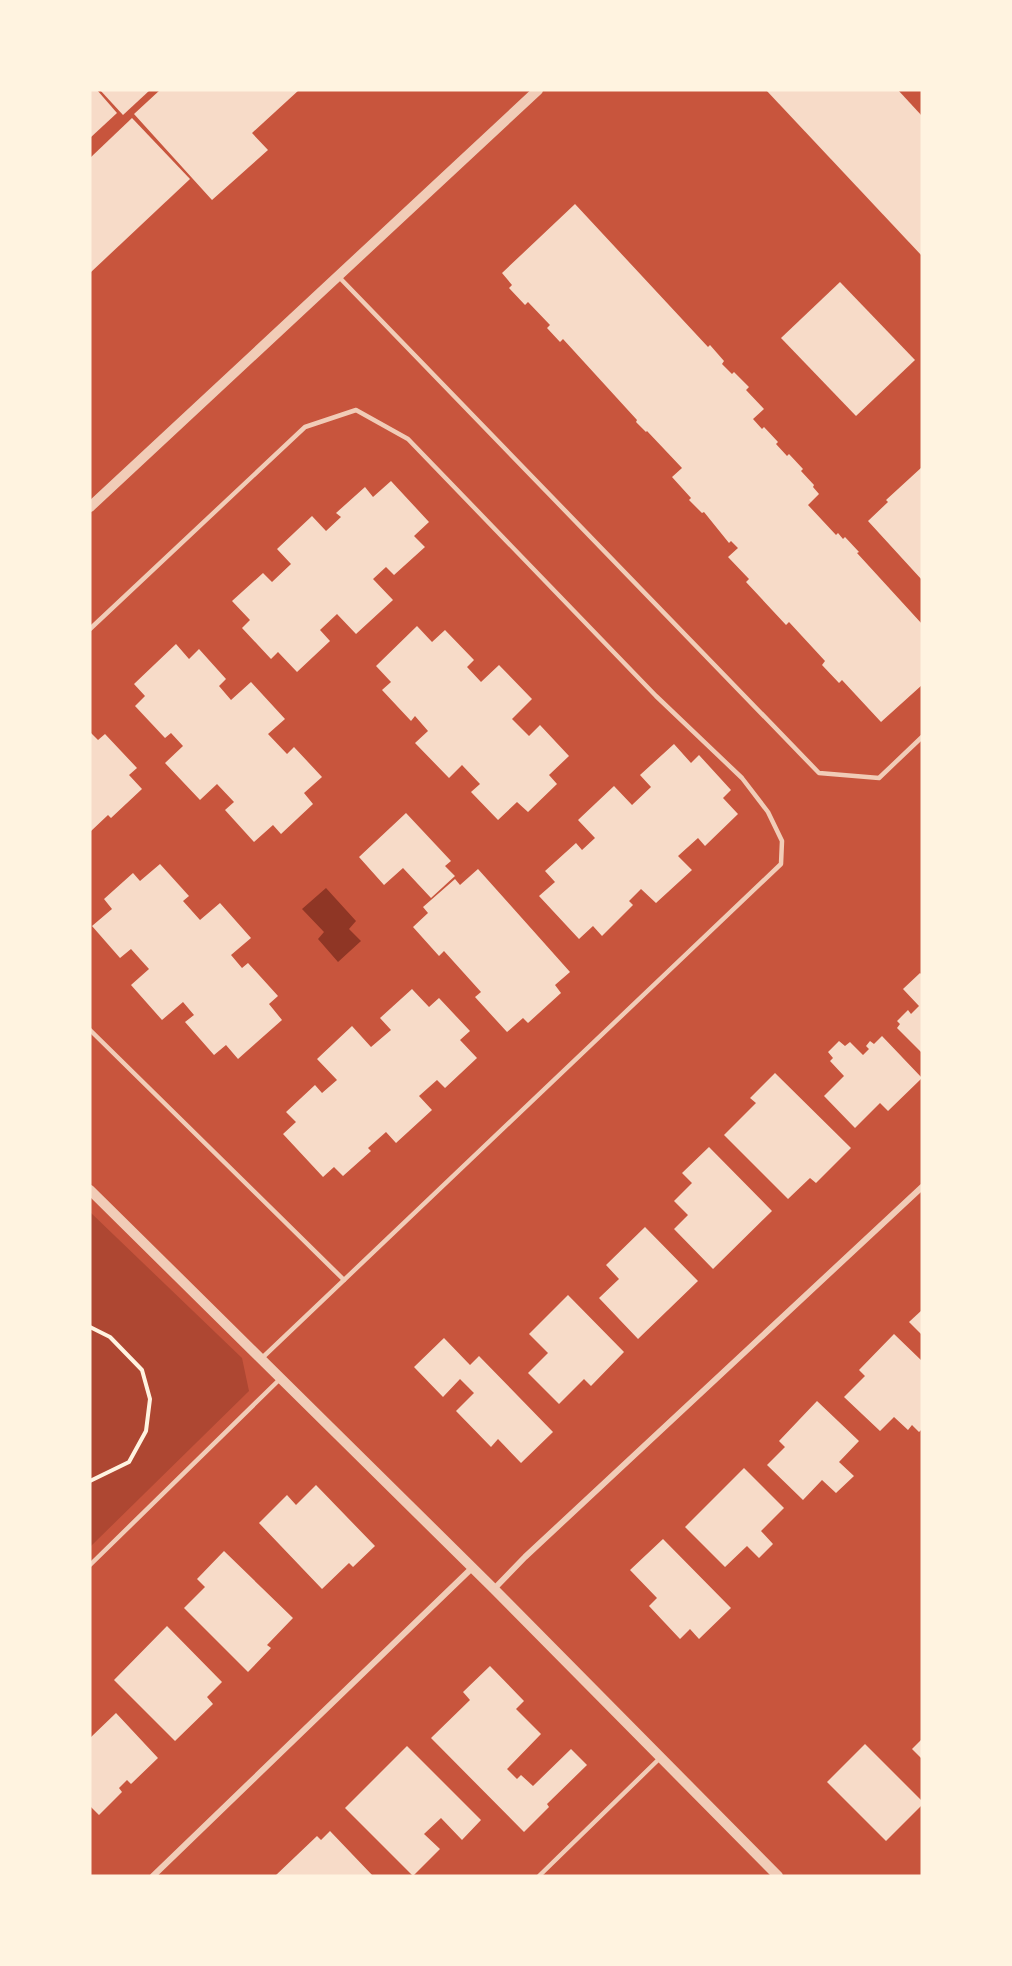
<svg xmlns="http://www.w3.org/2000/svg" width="1012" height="1966" viewBox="0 0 1012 1966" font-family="'Alegreya Sans',sans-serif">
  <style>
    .green { fill: #ae4732 }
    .water { fill: #8f3625 }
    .building { fill: #f7dbc8 }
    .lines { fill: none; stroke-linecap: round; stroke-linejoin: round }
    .path { stroke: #fff3e0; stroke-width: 4 }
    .service { stroke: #f1ccb7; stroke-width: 4.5 }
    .minor { stroke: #f1ccb7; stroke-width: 6 }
    .tertiary { stroke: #f1ccb7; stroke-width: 10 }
  </style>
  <rect width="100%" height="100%" fill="#c8553d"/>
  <polygon class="green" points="90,1212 242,1358 249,1391 90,1547"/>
  <polygon class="water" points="326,888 356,921 349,929 361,941 338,962 318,939 324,932 302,909"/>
  <g class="building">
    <polygon points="90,90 97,90 117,113 90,138"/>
    <polygon points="100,90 150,90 123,115"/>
    <polygon points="160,90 299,90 252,133 268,150 212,200 134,114"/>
    <polygon points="766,90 898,90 922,116 922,256"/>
    <polygon points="132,118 190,179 90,273 90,158"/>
    <polygon points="575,204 708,347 710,345 724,361 722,364 732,374 734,372 749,387 746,390 764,409 753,419 762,429 764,427 778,442 776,444 787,456 789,454 803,469 801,471 814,485 813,487 819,494 808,505 836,535 838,533 843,539 845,537 859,552 857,553 922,624 922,685 881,722 842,680 839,683 822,665 825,661 789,622 786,625 746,582 749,579 728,557 738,548 731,541 729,543 704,512 702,513 689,500 691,498 672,477 682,468 647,431 646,432 636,422 637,420 563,339 560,342 547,328 550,325 528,302 525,305 509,288 512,285 502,273"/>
    <polygon points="840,282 915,360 856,416 781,338"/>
    <polygon points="922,467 922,580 868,521 888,502 886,500"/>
    <polygon points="391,481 429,522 414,536 425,547 394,575 386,567 373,579 393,600 356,634 337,614 320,630 330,641 297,672 278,652 271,659 242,628 250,620 232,601 263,573 272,582 291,564 277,549 312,516 326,531 341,517 336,513 365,487 373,497"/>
    <polygon points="417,626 432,642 445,630 474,660 467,667 481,682 499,665 532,699 512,719 529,736 540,725 569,756 549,775 557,784 528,812 517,802 498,820 471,792 480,784 462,765 449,778 415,743 428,731 415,716 411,721 382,690 391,682 376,666"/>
    <polygon points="176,644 189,659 199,649 226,679 219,686 231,700 251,682 285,719 268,734 287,754 294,747 322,777 304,793 313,804 281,834 273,825 254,842 225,810 234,802 217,784 200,800 165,763 183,746 171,733 165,738 135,706 145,696 134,684"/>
    <polygon points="90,732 98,740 105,734 137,768 129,775 142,789 111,818 108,815 90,832"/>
    <polygon points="674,744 691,763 699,755 731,790 723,798 738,814 705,846 698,838 678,856 692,870 656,903 641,889 629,901 633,905 602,936 593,926 579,939 539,896 555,882 545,871 576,843 582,850 595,838 578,820 614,786 632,805 651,787 640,775"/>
    <polygon points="406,813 451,861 445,866 455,876 431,898 403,868 384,885 359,857"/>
    <polygon points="160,864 189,896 183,901 200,920 220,903 251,938 231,955 242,968 248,963 278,996 269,1004 282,1020 238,1059 226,1045 214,1055 185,1022 194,1015 183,1002 162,1020 131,985 149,969 131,949 120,958 92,926 112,909 104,899 133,873 140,881"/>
    <polygon points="478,869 570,972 555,985 561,993 528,1023 523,1018 507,1032 475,997 481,992 444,951 439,956 413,927 428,913 423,907 455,879 460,885"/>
    <polygon points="920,973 922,975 922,1053 897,1028 900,1024 897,1021 908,1010 911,1014 919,1006 903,989"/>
    <polygon points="412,989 429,1007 439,998 470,1031 460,1040 477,1058 445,1088 437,1080 419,1096 432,1110 396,1143 386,1132 368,1148 371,1151 343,1176 334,1167 323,1177 283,1134 296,1122 286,1112 315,1085 322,1093 337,1080 317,1059 352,1026 371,1047 391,1030 380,1018"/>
    <polygon points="882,1036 922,1078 888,1111 880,1103 855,1128 824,1096 844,1076 830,1061 833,1058 828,1052 839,1041 845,1046 850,1042 863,1055 869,1049 866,1046 870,1041 874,1044"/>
    <polygon points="775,1073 851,1148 816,1183 810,1178 788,1199 724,1135 756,1103 750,1098"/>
    <polygon points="709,1147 772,1211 713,1269 674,1229 688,1215 674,1201 692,1183 682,1173"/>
    <polygon points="645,1227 698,1281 638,1339 599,1298 619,1279 606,1265"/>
    <polygon points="568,1295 624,1352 591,1386 584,1379 559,1404 528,1373 548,1353 529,1334"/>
    <polygon points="922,1310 922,1335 909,1322"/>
    <polygon points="894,1334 922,1361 922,1429 919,1432 912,1425 908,1430 894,1417 880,1431 844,1397 865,1376 859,1370"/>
    <polygon points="444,1338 470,1365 479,1356 553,1432 521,1463 498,1439 491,1447 456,1411 474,1393 460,1379 443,1397 414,1367"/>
    <polygon points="817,1401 859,1441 839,1462 854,1476 836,1493 822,1480 803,1500 767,1465 785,1447 779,1441"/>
    <polygon points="744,1468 784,1508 761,1531 773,1544 759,1558 747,1546 725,1567 685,1527"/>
    <polygon points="316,1485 375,1546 353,1567 349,1563 322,1589 259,1523 287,1495 296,1505"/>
    <polygon points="663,1539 731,1608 699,1639 690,1629 680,1639 649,1606 657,1598 630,1570"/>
    <polygon points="224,1551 293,1618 267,1645 271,1648 248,1672 184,1608 205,1587 197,1579"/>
    <polygon points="167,1626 222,1682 207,1697 213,1704 175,1741 114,1680"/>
    <polygon points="490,1666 524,1701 516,1709 541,1734 507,1769 517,1779 521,1775 533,1786 571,1749 587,1765 547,1804 549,1807 524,1832 431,1738 470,1700 463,1692"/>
    <polygon points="116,1713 158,1758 131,1784 127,1780 119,1788 122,1792 99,1815 90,1806 90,1738"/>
    <polygon points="922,1739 922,1759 912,1749"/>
    <polygon points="865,1744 922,1801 922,1805 886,1841 827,1782"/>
    <polygon points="407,1746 481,1820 462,1840 441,1818 424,1834 440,1849 413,1876 345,1808"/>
    <polygon points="330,1831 373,1876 275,1876 317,1836 321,1840"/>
  </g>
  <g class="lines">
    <polyline class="path" points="90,1327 110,1337 142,1370 150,1399 146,1431 129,1462 90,1481"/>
    <g class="service">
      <polyline points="338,276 819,773 879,778 922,737"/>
      <polyline points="90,629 305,427 356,410 408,439 656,696 742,778 768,812 782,841 781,864 261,1359"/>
      <polyline points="90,1030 344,1280"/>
      <polyline points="90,1565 280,1379"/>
      <polyline points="539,1876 659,1759"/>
    </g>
    <g class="minor">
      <polyline points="494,1589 525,1557 922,1187"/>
      <polyline points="153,1876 472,1568"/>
    </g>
    <g class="tertiary">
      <polyline points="90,507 538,90"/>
      <polyline points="90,1190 494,1589 778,1876"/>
    </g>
  </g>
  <rect width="1012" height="1966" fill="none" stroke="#fff3e0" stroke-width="183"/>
</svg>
